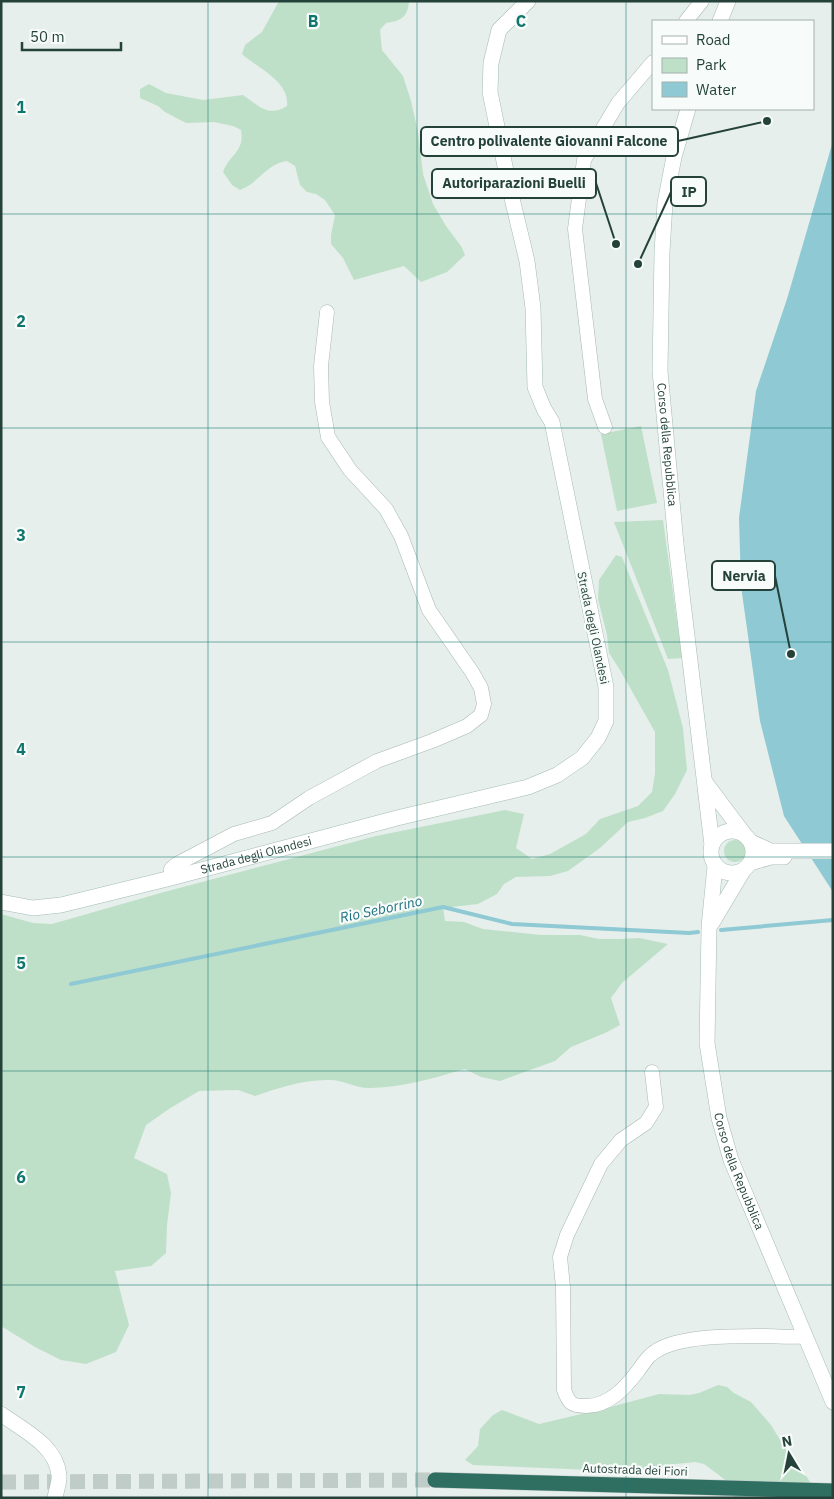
<svg xmlns="http://www.w3.org/2000/svg" width="834" height="1499" viewBox="0 0 834 1499" font-family="'IBM Plex Sans',sans-serif">
  <style>
    .green { fill: #bfe0c8 }
    .water { fill: #8ec9d4 }
    .lines { fill: none; stroke-linecap: round; stroke-linejoin: round }
    .stream { stroke: #8ec9d4; stroke-width: 4 }
    .motorway-tunnel { stroke: #bfccc8; stroke-width: 15; stroke-dasharray: 15 8; stroke-linecap: butt }
    .minor-casing { stroke: #a8b8b2; stroke-width: 15 }
    .tertiary-casing { stroke: #a8b8b2; stroke-width: 16 }
    .secondary-casing { stroke: #a4bbb3; stroke-width: 16 }
    .motorway-casing { stroke: #c2cac8; stroke-width: 16 }
    .minor { stroke: #fff; stroke-width: 14 }
    .tertiary { stroke: #fff; stroke-width: 15 }
    .secondary { stroke: #fff; stroke-width: 15 }
    .motorway { stroke: #2f6f62; stroke-width: 15 }
    .grid { fill: none; stroke: #0f766e; stroke-width: 1; stroke-opacity: 0.55 }
    .labels { text-anchor: middle; stroke-width: 4.5; stroke-linejoin: round; paint-order: stroke }
    .street-label { font-size: 12px; fill: #24423a; stroke: #f7fbf9 }
    .water-label { font-size: 14px; font-style: italic; fill: #1c6f80; stroke: #f7fbf9 }
    .grid-label { font-size: 16px; text-anchor: middle; font-weight: bold; fill: #0f766e; stroke: #f7fbf9; stroke-width: 4.5; stroke-linejoin: round; paint-order: stroke }
    .leader { fill: none; stroke: #24423a; stroke-width: 2 }
    .callout-dot { fill: #24423a; stroke: #f7fbf9; stroke-width: 2 }
    .callout { fill: #f7fbf9; stroke: #24423a; stroke-width: 2 }
    .callout-label { font-size: 14px; text-anchor: middle; font-weight: bold; fill: #24423a }
  </style>
  <rect width="100%" height="100%" fill="#e6efeb"/>
  <g class="green">
    <path d="M 279,1 L 409,1 C 408,17 401,21 386,23 L 380,30 L 382,50 L 403,76 L 411,101 L 418,132 L 423,174 L 433,204 L 446,226 L 461,246 L 465,255 L 447,272 L 421,282 L 404,266 L 354,280 L 343,258 L 331,244 L 331,235 L 335,215 L 325,200 L 316,194 L 307,192 L 300,185 L 295,166 L 287,161 C 267,163 259,183 240,190 L 232,185 L 223,172 C 229,155 245,152 241,130 L 233,126 L 214,122 L 186,123 L 165,112 L 158,106 L 140,98 L 140,89 L 149,84 L 166,93 L 203,100 L 243,95 C 258,105 268,118 287,106 C 290,81 257,68 242,54 L 245,45 L 262,32 Z"/>
    <polygon points="641,426 657,503 617,511 601,434"/>
    <polygon points="663,520 682,658 668,659 614,522"/>
    <path d="M 616,555 L 622,557 L 668,670 L 683,728 L 687,770 L 675,794 L 663,811 L 645,818 L 628,822 L 600,848 L 568,871 L 550,876 L 516,877 L 504,884 L 497,894 L 478,904 L 443,908 L 445,921 L 464,922 L 483,929 L 541,935 L 580,935 L 599,939 L 619,939 L 639,938 L 668,944 L 622,983 L 611,998 L 620,1025 L 605,1033 L 571,1047 L 555,1061 L 500,1081 L 481,1077 L 465,1069 C 434,1078 404,1087 371,1088 C 357,1089 344,1080 330,1080 C 305,1079 278,1088 255,1096 L 238,1090 L 199,1091 L 169,1109 L 146,1125 L 134,1158 L 167,1174 L 171,1193 L 167,1225 L 166,1253 L 151,1266 L 115,1271 L 129,1325 L 116,1352 L 86,1364 L 61,1360 L 35,1347 L 1,1326 L 1,914 L 33,923 L 52,924 L 164,892 L 376,836 L 505,810 L 524,814 L 516,848 L 532,859 L 550,854 L 586,834 L 600,819 L 638,806 L 652,792 L 655,773 L 655,732 L 620,670 L 609,653 L 607,635 L 598,599 L 599,580 Z"/>
    <circle cx="735" cy="851" r="11"/>
    <polygon points="718,1385 727,1387 734,1393 751,1402 758,1410 771,1425 791,1458 805,1474 820,1498 734,1498 732,1485 704,1464 695,1462 667,1465 639,1472 473,1465 465,1460 478,1446 480,1429 493,1415 502,1410 539,1424 603,1409 659,1394 689,1395 699,1393"/>
  </g>
  <polygon class="water" points="833,141 833,892 784,816 760,721 741,586 739,518 756,391 787,299"/>
  <g class="lines">
    <g class="stream">
      <polyline points="721,930 833,920"/>
      <polyline points="71,984 443,907 512,924 689,933 698,932"/>
    </g>
    <polyline class="motorway-tunnel" points="1,1482 435,1480"/>
    <g class="minor-casing">
      <g id="minor">
        <polyline points="686,21 702,1"/>
        <polyline points="605,427 595,399 575,229 584,160 618,103 653,62"/>
        <polyline points="171,878 171,869 177,864 234,834 272,823 309,798 377,761 432,741 467,726 481,715 484,704 481,688 472,672 429,610 401,536 386,509 350,470 328,437 322,402 321,366 327,312"/>
        <path d="M 652,1072 L 656,1107 L 646,1123 L 621,1140 L 601,1164 L 567,1235 L 560,1257 L 563,1287 L 564,1390 C 569,1403 571,1406 586,1406 C 609,1406 625,1388 638,1371 C 644,1363 647,1356 656,1351 C 681,1335 736,1336 765,1336 C 778,1336 791,1338 804,1336"/>
      </g>
    </g>
    <g class="tertiary-casing">
      <g id="tertiary">
        <polyline points="751,842 771,851 833,851"/>
        <polyline points="750,863 771,857 784,857"/>
      </g>
    </g>
    <g class="secondary-casing">
      <g id="secondary">
        <polyline points="720,21 728,1"/>
        <path id="s1" d="M 688,109 L 674,157 L 665,203 L 662,252 L 660,371 L 676,544 L 712,845"/>
        <polyline points="705,782 744,834"/>
        <circle cx="732" cy="852" r="21"/>
        <path id="s2" d="M 715,866 L 709,927 L 707,1043 L 719,1118 L 731,1160 L 833,1402"/>
        <path id="s3" d="M 1,902 L 33,908 L 61,905 L 171,878 L 397,818 L 528,787 L 557,775 L 582,758 L 598,738 L 606,721 L 606,687 L 552,422 L 544,409 L 535,387 L 533,308 L 527,261 L 509,186 L 490,92 L 491,63 L 499,30 L 528,1"/>
        <polyline points="712,923 743,871"/>
        <path d="M 1,1414 C 23,1430 56,1445 59,1475 C 60,1481 56,1491 55,1498"/>
      </g>
    </g>
    <g class="motorway-casing">
      <polyline id="motorway" points="435,1480 833,1491"/>
    </g>
    <use href="#minor" class="minor"/>
    <use href="#tertiary" class="tertiary"/>
    <use href="#secondary" class="secondary"/>
    <use href="#motorway" class="motorway"/>
  </g>
  <path class="grid" d="M 208,1 L 208,1498M 417,1 L 417,1498M 626,1 L 626,1498M 1,214 L 833,214M 1,428 L 833,428M 1,642 L 833,642M 1,857 L 833,857M 1,1071 L 833,1071M 1,1285 L 833,1285"/>
  <g class="labels">
    <g class="street-label">
      <text dy="4" stroke="none"><textPath href="#s1" startOffset="339">Corso della Repubblica</textPath></text>
      <text transform="translate(593 628) rotate(78)" y="4">Strada degli Olandesi</text>
      <text dy="4" stroke="none"><textPath href="#s3" startOffset="262">Strada degli Olandesi</textPath></text>
      <text dy="4" stroke="none"><textPath href="#s2" startOffset="310">Corso della Repubblica</textPath></text>
      <text transform="translate(635 1470) rotate(2)" y="4">Autostrada dei Fiori</text>
    </g>
    <g class="water-label">
      <text transform="translate(381 909) rotate(-12)" y="5">Rio Seborrino</text>
    </g>
  </g>
  <g class="grid-label">
    <text x="313" y="27">B</text>
    <text x="521" y="27">C</text>
    <text x="21" y="113">1</text>
    <text x="21" y="327">2</text>
    <text x="21" y="541">3</text>
    <text x="21" y="755">4</text>
    <text x="21" y="969">5</text>
    <text x="21" y="1183">6</text>
    <text x="21" y="1398">7</text>
  </g>
  <path class="leader" d="M767 121L678 141M616 244L596 183M638 264L671 192M791 654L775 576"/>
  <g class="callout-dot">
    <circle cx="767" cy="121" r="5"/>
    <circle cx="616" cy="244" r="5"/>
    <circle cx="638" cy="264" r="5"/>
    <circle cx="791" cy="654" r="5"/>
  </g>
  <g class="callout">
    <rect x="421" y="127" width="257" height="29" rx="5"/>
    <rect x="432" y="169" width="164" height="29" rx="5"/>
    <rect x="671" y="177" width="35" height="29" rx="5"/>
    <rect x="712" y="561" width="63" height="29" rx="5"/>
  </g>
  <g class="callout-label">
    <text x="549" y="146">Centro polivalente Giovanni Falcone</text>
    <text x="514" y="188">Autoriparazioni Buelli</text>
    <text x="689" y="197">IP</text>
    <text x="744" y="581">Nervia</text>
  </g>
  <rect width="834" height="1499" fill="none" stroke="#24423a" stroke-width="5"/>
  <rect x="652" y="20" width="162" height="90" fill="#f7fbf9" stroke="#a3b1ad"/>
  <rect x="662" y="36" width="25" height="8" fill="#ffffff" stroke="#a3b1ad"/>
  <text x="696" y="45" font-size="15" fill="#24423a">Road</text>
  <rect x="662" y="58" width="25" height="15" fill="#bfe0c8" stroke="#a3b1ad"/>
  <text x="696" y="70" font-size="15" fill="#24423a">Park</text>
  <rect x="662" y="82" width="25" height="15" fill="#8ec9d4" stroke="#a3b1ad"/>
  <text x="696" y="95" font-size="15" fill="#24423a">Water</text>
  <g transform="translate(789 1454) rotate(350)" stroke="#f7fbf9" stroke-width="4" paint-order="stroke">
  <path d="M0-4L9 19L0 12L-9 19Z" fill="#24423a"/>
  <text y="-8" font-size="14" font-weight="bold" text-anchor="middle" fill="#24423a">N</text>
  </g>
  <path d="M22 42v8h99v-8" fill="none" stroke="#24423a" stroke-width="2.5"/>
  <text x="30" y="42" font-size="15" fill="#24423a" stroke="#f7fbf9" stroke-width="4" paint-order="stroke">50 m</text>
</svg>
